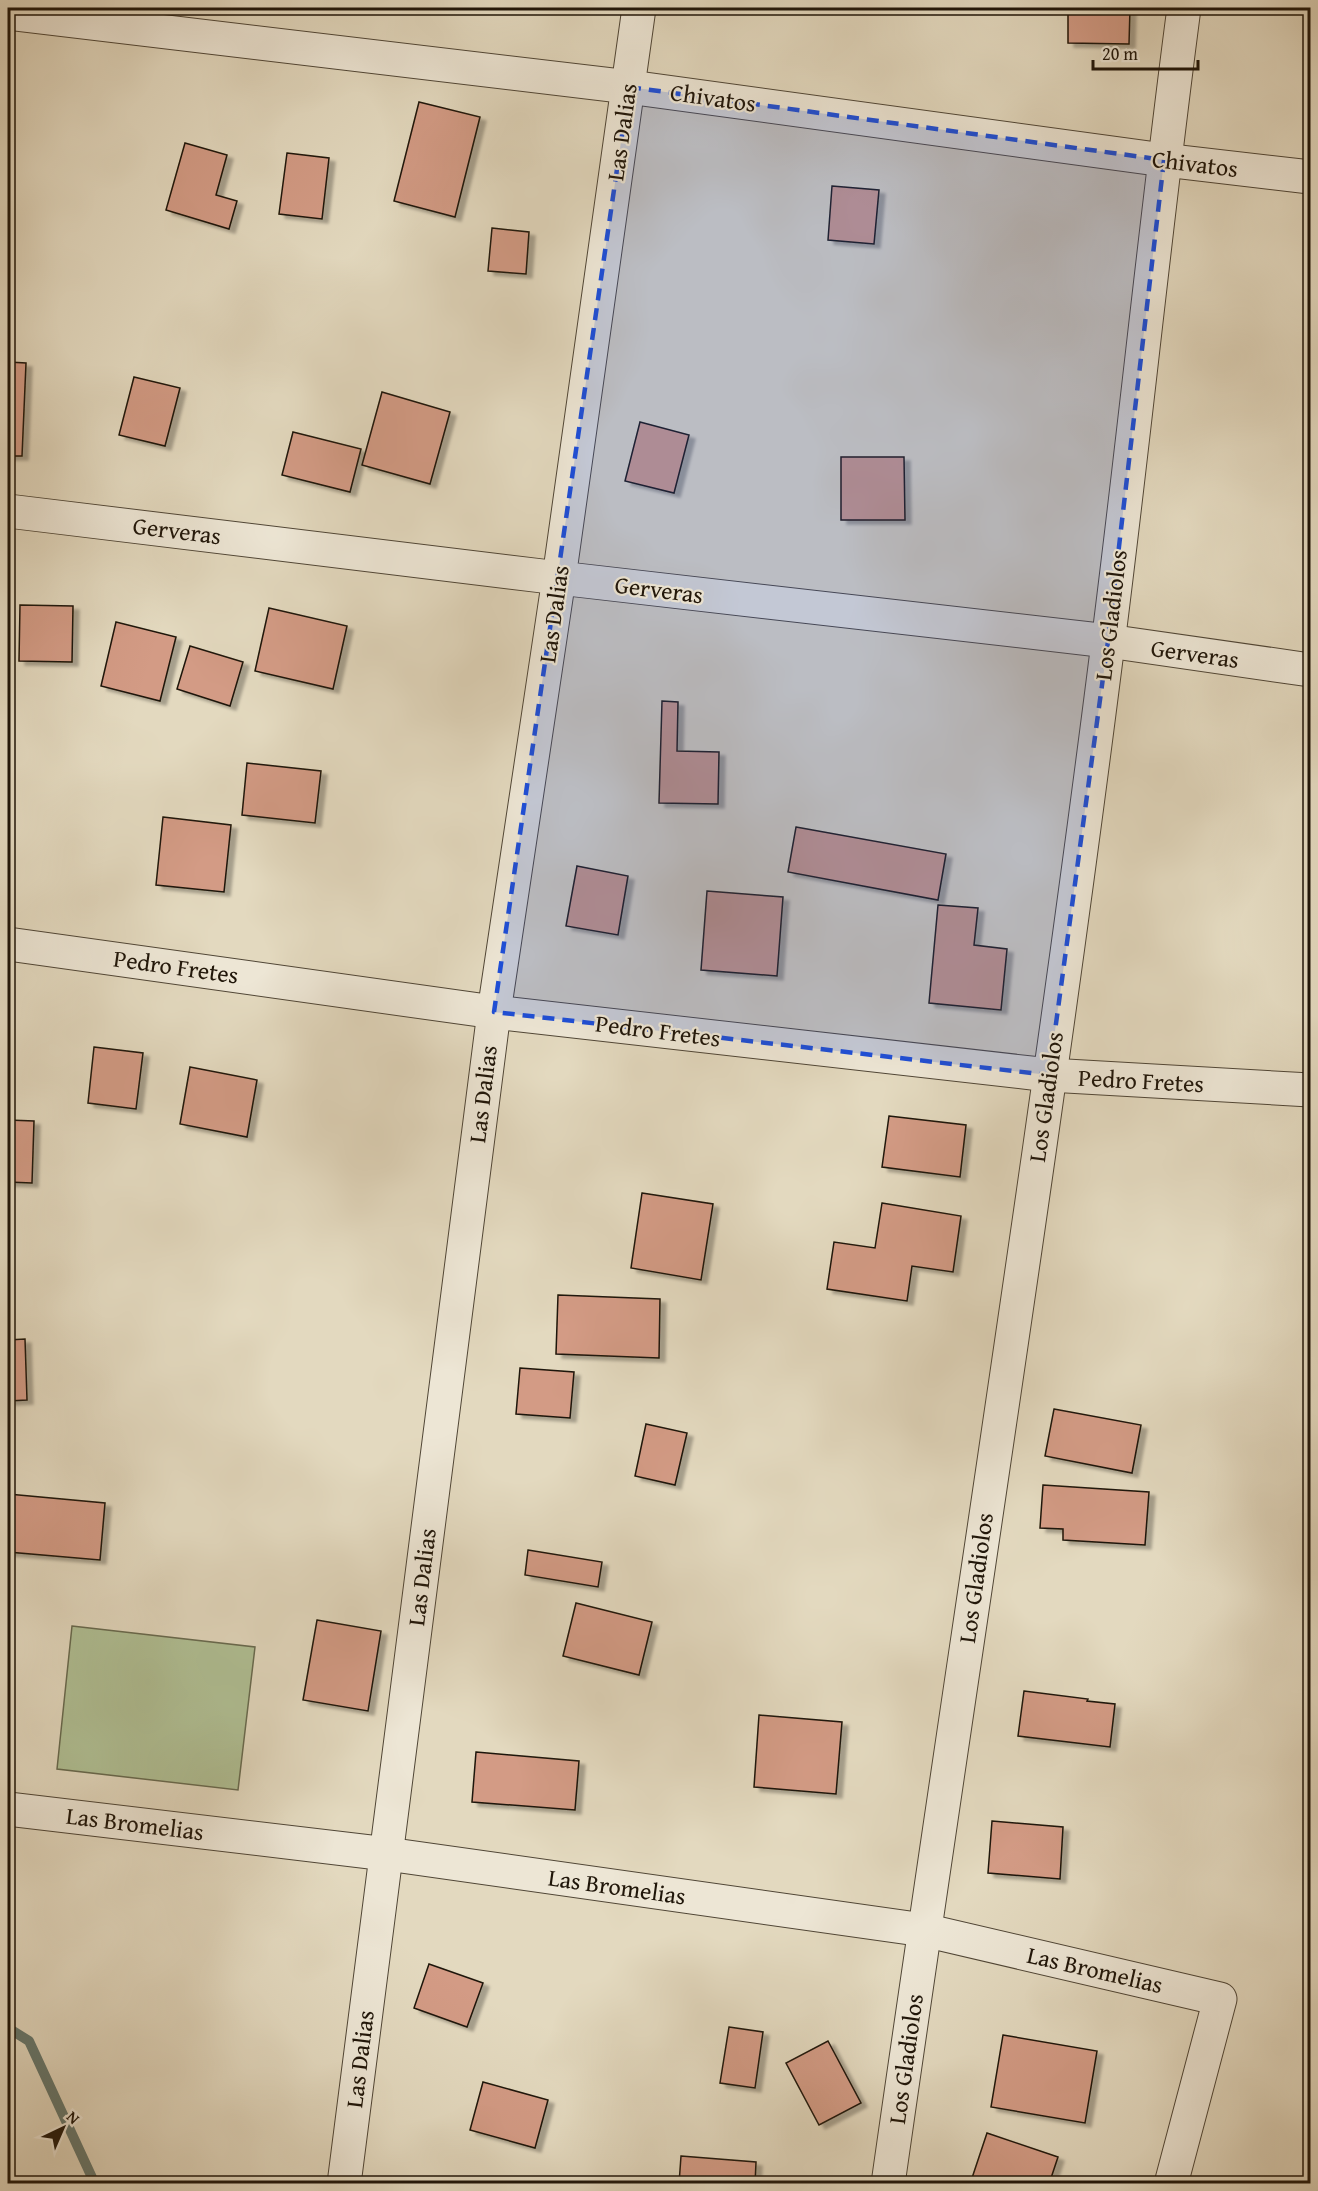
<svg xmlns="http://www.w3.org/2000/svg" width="1318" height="2191" viewBox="0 0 1318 2191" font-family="'Gentium Book Plus',serif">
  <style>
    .green { fill: #b0c095; stroke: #686a4f; stroke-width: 1.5 }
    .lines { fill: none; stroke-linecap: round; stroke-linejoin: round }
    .stream { stroke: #66786e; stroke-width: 10 }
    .building { fill: #d39b85; stroke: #1f1509; stroke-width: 1.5; filter: url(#shadow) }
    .street-casing { stroke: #504636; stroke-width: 35 }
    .street { stroke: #ede6d5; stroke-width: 33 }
    .marked { fill: #1d4ed8; fill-opacity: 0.2; stroke: #1d4ed8; stroke-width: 4.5; stroke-dasharray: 12 8; stroke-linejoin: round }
    .labels { text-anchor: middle; stroke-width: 4.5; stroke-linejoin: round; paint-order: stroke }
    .street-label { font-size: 24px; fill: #1f1509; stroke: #ede6d5 }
  </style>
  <defs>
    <filter id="shadow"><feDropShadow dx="6" dy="4" stdDeviation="1.5" flood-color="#0004"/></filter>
  </defs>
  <rect width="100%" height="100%" fill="#e3d9bf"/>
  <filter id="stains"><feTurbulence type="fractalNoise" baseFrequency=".00333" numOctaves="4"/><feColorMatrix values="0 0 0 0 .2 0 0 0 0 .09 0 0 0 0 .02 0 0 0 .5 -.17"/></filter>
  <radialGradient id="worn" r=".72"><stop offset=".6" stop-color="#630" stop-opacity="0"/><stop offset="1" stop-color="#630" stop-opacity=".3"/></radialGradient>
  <polygon class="green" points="72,1626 255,1647 238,1790 57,1769"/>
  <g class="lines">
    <polyline class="stream" points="8,2028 29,2041 95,2184"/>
  </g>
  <g class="building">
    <polygon points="1068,8 1130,8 1129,44 1068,43"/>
    <polygon points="419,102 480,117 455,217 394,201"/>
    <polygon points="185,143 227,155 216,195 237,201 229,229 166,210"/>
    <polygon points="287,153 329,158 322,219 279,214"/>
    <polygon points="832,186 879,190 874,244 828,240"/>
    <polygon points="492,228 529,232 526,274 488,271"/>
    <polygon points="8,362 26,363 22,456 8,456"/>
    <polygon points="134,377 180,388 165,446 119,435"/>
    <polygon points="382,392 450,412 430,484 362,465"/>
    <polygon points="640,422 689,435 674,493 625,481"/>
    <polygon points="293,432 361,449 350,492 282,475"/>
    <polygon points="841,457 904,457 905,520 841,520"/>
    <polygon points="20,605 73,606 72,662 19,661"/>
    <polygon points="269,608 347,626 333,689 255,671"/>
    <polygon points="116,622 176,637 160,701 101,686"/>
    <polygon points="190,646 243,662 230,706 177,689"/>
    <polygon points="662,701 678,702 677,751 719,752 718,804 659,803"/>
    <polygon points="247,763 321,771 315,823 242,815"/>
    <polygon points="163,817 231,825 224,892 156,885"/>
    <polygon points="796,827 946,854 938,900 788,872"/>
    <polygon points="577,866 628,876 618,935 566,926"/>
    <polygon points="707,891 783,897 777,976 701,970"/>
    <polygon points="938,905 978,908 974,945 1007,949 1001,1010 929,1003"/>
    <polygon points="94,1047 143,1053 136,1109 88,1103"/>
    <polygon points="190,1067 257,1080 247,1137 180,1124"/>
    <polygon points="889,1116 966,1125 960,1177 882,1167"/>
    <polygon points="8,1120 34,1121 32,1183 8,1182"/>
    <polygon points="642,1193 713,1204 701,1280 631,1268"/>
    <polygon points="882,1203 961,1216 953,1272 912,1266 907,1301 827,1289 834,1242 875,1248"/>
    <polygon points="558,1295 660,1299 659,1358 556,1354"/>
    <polygon points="25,1339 27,1400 8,1401 8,1340"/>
    <polygon points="520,1368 574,1372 570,1418 516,1414"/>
    <polygon points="1054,1409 1141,1425 1132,1473 1045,1456"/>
    <polygon points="646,1424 687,1433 675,1485 635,1476"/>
    <polygon points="1043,1485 1149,1492 1145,1545 1063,1540 1063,1529 1040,1528"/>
    <polygon points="8,1494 105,1503 100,1560 8,1552"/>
    <polygon points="528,1550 602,1562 598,1587 525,1575"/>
    <polygon points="576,1603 652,1622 639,1675 563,1656"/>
    <polygon points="317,1620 381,1631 368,1711 303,1700"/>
    <polygon points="1024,1691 1088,1699 1087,1701 1115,1704 1110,1747 1018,1736"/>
    <polygon points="759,1715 842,1722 836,1794 754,1787"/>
    <polygon points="476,1752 579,1761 575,1810 472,1802"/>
    <polygon points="992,1821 1063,1827 1060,1879 988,1873"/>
    <polygon points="429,1964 483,1983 467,2027 414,2008"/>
    <polygon points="729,2027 763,2032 755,2088 720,2083"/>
    <polygon points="1003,2035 1097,2051 1085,2123 991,2107"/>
    <polygon points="828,2041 861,2103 819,2125 786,2063"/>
    <polygon points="483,2082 548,2100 535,2148 470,2130"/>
    <polygon points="987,2133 1058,2157 1049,2184 970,2184"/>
    <polygon points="681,2156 756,2162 755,2184 679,2184"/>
  </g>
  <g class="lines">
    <g class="street-casing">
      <g id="street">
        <polyline points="8,13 629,87 1164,160 1310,177"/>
        <polyline points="8,511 559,578 1108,641 1310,670"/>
        <polyline points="8,944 494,1012 1049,1075 1310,1090"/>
        <polyline points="8,1809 387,1854 924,1930 1220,1999 1171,2184"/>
        <polyline points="344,2184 494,1012 559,578 639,8"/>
        <path d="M 888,2184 C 961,1670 1043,1158 1108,643 C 1135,431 1156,219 1184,8"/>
      </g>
    </g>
    <use href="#street" class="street"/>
  </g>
  <path class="marked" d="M 629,87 L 1164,160 L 1108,641 L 1049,1075 L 494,1012 Z"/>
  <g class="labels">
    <g class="street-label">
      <text transform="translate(713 98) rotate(8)" y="8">Chivatos</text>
      <text transform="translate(622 132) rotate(-82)" y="8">Las Dalias</text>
      <text transform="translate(1195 164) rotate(7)" y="8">Chivatos</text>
      <text transform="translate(177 531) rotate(7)" y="8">Gerveras</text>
      <text transform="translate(659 590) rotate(7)" y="8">Gerveras</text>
      <text transform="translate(554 614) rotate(-82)" y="8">Las Dalias</text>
      <text transform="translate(1111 615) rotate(-83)" y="8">Los Gladiolos</text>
      <text transform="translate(1195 654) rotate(8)" y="8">Gerveras</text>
      <text transform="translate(176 967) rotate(8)" y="8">Pedro Fretes</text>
      <text transform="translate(658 1031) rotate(7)" y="8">Pedro Fretes</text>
      <text transform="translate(1141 1081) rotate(3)" y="8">Pedro Fretes</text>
      <text transform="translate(483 1094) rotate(-83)" y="8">Las Dalias</text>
      <text transform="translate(1046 1097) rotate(-82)" y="8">Los Gladiolos</text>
      <text transform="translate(422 1577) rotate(-83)" y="8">Las Dalias</text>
      <text transform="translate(976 1578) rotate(-82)" y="8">Los Gladiolos</text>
      <text transform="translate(135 1824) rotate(7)" y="8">Las Bromelias</text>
      <text transform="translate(617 1887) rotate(8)" y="8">Las Bromelias</text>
      <text transform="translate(1095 1970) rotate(13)" y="8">Las Bromelias</text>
      <text transform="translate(360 2059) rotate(-83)" y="8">Las Dalias</text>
      <text transform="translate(906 2059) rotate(-82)" y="8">Los Gladiolos</text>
    </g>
  </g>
  <rect width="1318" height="2191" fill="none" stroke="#e3d9bf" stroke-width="30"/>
  <rect x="9" y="9" width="1300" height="2173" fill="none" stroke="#1f1509" stroke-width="3"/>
  <rect x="15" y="15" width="1288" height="2161" fill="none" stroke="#1f1509" stroke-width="1.5"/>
  <g transform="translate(63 2128) rotate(44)" stroke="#ede6d5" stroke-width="4.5" paint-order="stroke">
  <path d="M0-4.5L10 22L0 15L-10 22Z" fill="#1f1509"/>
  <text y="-9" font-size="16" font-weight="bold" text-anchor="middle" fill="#1f1509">N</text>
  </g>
  <path d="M1093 60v9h105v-9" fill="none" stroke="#1f1509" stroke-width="3"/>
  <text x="1102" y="60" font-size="18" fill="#1f1509" stroke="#ede6d5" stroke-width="4.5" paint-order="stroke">20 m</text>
  <rect width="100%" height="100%" filter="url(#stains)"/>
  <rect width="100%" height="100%" fill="url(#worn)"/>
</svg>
